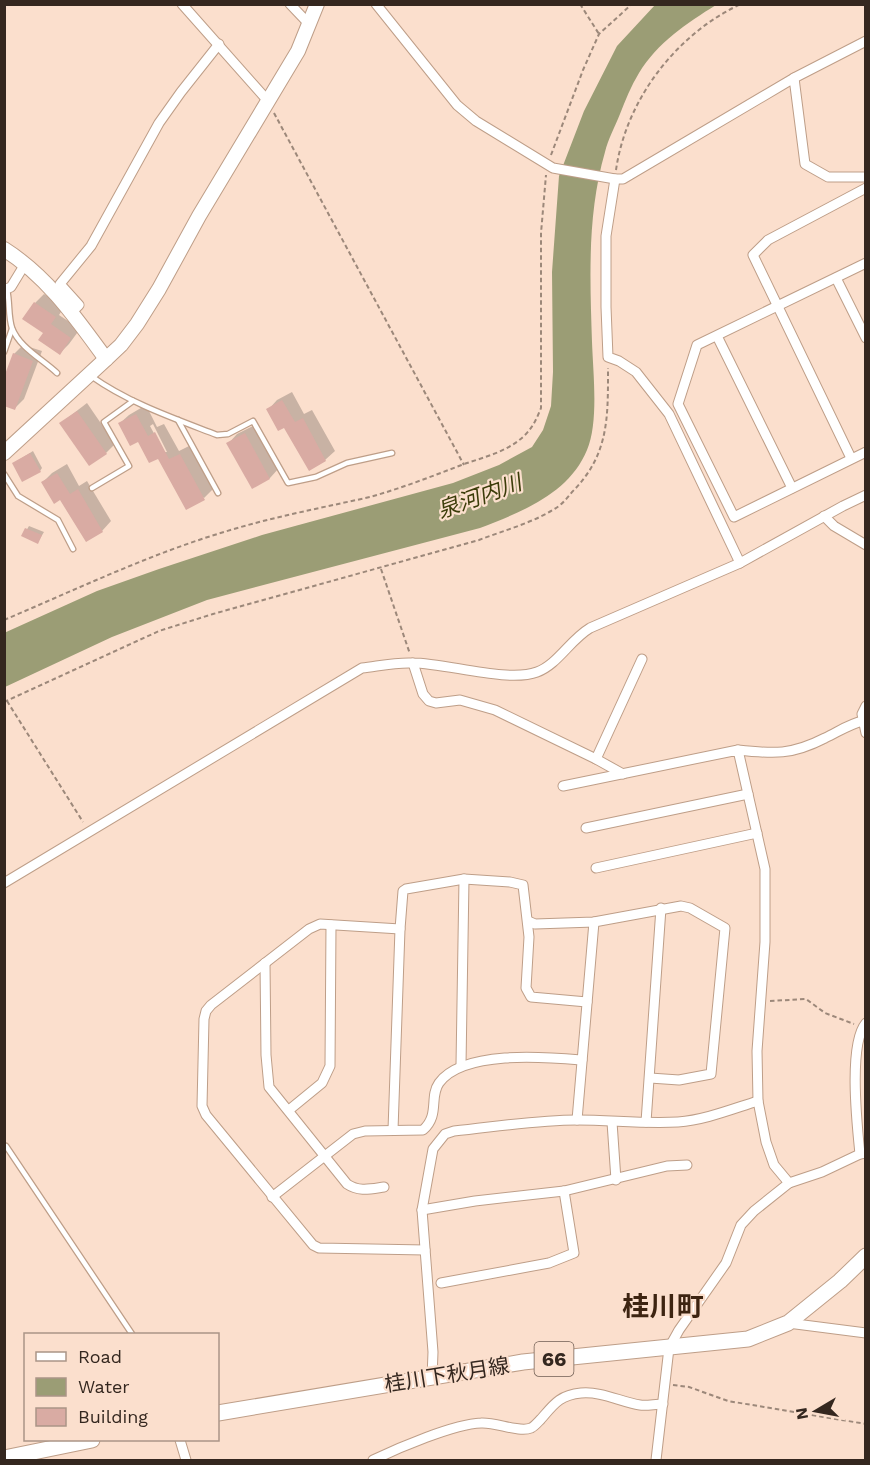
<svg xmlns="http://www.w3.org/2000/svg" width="870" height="1465" viewBox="0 0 870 1465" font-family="'Work Sans','Noto Sans JP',sans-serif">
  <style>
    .water { fill: #9b9d75 }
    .shadow { fill: #0003; fill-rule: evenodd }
    .building { fill: #d9aba3 }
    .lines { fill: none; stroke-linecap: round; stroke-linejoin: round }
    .lane-casing { stroke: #be9e88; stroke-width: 7 }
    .street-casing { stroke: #be9e88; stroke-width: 11 }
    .secondary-casing { stroke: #be9e88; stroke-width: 16 }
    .primary-casing { stroke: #be9e88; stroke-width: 17 }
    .path { stroke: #9c887a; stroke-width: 2; stroke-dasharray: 4.5 3; stroke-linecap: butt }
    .lane { stroke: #fff; stroke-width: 4.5 }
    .street { stroke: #fff; stroke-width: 9 }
    .secondary { stroke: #fff; stroke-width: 14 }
    .primary { stroke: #fff; stroke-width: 15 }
    .labels { text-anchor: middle; stroke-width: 4.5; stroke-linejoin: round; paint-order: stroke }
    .shield { fill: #fbdfcd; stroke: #705e53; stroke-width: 1.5 }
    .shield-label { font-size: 20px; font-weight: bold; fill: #34271f }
    .street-label { font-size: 21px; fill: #34271f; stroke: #fbdfcd }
    .water-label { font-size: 22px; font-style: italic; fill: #3b3c09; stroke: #fbdfcd }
    .district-label { font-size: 27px; font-weight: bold; fill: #3d2411; stroke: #fbdfcd }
  </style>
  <rect width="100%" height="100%" fill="#fbdfcd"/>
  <path class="water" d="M 655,5 L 716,5 C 687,23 657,43 639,73 C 631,86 625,101 620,114 C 615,127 608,139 605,152 C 587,214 590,279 592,342 C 593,372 599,422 587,450 C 569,494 521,512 480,528 L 207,600 L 112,637 L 5,687 L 4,633 L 97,591 L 159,569 L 262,535 L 453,483 L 499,465 L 532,447 L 543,430 L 551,406 L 553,372 L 552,272 L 559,176 L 584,111 L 617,46 Z"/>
  <g class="shadow">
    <polygon points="44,294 64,307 59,315 80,329 69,344 60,353 45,333 35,303"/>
    <polygon points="23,345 42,351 24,399 15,408 14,354"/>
    <polygon points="292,392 304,414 312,410 335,451 325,460 268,410 277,400"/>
    <polygon points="87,403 115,444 106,453 61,423"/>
    <path d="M 146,405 L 157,427 L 164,424 L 179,451 L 189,446 L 213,489 L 204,498 L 119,424 L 129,415 ZM 153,424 L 167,452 L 164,452 L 150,426 Z"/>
    <polygon points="255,425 279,468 270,478 252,487 228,444 237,434"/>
    <polygon points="33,451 42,468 40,471 14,463"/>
    <polygon points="67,464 79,486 87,481 111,521 102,531 43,482 52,473"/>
    <polygon points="29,526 44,532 38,542 23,536"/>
  </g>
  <g class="building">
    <polygon points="34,302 56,317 51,324 71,338 60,355 38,340 43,333 22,319"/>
    <polygon points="13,353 33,361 15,410 4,406 4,377"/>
    <polygon points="282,400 295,422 303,418 326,461 309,471 284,428 278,431 266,409"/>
    <polygon points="77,411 107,454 89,466 59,423"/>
    <polygon points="136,414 148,436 155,432 169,459 180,454 205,500 186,510 158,459 149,463 138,442 130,446 118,423"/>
    <polygon points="245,433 270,479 252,489 226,443"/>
    <polygon points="30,453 41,472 22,482 12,463"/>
    <polygon points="57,473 70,494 78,489 103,532 86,542 60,500 54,504 41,482"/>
    <polygon points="25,528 42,535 38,544 21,536"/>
  </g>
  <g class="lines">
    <g class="lane-casing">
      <g id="lane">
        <path d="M 7,290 C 10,302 8,316 12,328 C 19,347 42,359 57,373"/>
        <polyline points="4,352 12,329"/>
        <path d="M 91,376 C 129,403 173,418 217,435 L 228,434 L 253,421 L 288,483 L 316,477 L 347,463 L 392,453"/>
        <polyline points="178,420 218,493"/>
        <polyline points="4,474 18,496 58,520 73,549"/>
        <polyline points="92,488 129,466 104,422 133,401"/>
        <polyline points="6,1146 132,1334"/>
      </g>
    </g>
    <g class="street-casing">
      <g id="street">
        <polyline points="182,4 268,101"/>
        <polyline points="290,4 309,24"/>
        <polyline points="376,4 457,105 476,121 553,168 615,179 623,179 794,78 805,164 828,177 866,177"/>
        <polyline points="794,78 866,41"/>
        <polyline points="615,179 606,236 606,307 608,357 619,361 636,372 669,414 740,563"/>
        <polyline points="866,263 697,345 678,404 734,517 866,452"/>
        <polyline points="836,278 866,338"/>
        <polyline points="4,290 11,287 25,264"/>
        <polyline points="72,312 79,305 60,284 91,246 159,123 181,92 219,44"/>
        <polyline points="717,336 792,488"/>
        <polyline points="851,458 753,255 768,240 866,188"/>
        <polyline points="824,516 834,526 866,545"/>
        <polyline points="413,663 423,694 429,701 436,703 460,700 495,710 596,759 623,774"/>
        <polyline points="866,706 862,714 866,733"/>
        <path d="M 738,750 C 774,754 792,755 825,738 C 838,732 849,724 863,721"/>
        <polyline points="596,759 642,659"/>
        <polyline points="563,786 738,750 765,869 765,942 757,1051 758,1101 766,1142 774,1165 789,1183"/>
        <polyline points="586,828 748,794"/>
        <polyline points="596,868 757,833"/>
        <path d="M 4,883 L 362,668 C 379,666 396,662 413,663 C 446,663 508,683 537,672 C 557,665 570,640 590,628 L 740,563 L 843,506 L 866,495"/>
        <polyline points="528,921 535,924 594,922 681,906 690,908 725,928 711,1074 679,1080 650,1078"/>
        <polyline points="400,929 320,924 309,929 211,1005 206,1011 204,1019 202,1106 206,1115 313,1245 319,1248 425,1250"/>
        <path d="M 265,963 L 266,1055 L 269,1087 L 347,1184 C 359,1192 370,1189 384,1187"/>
        <polyline points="461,1065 464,879"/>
        <polyline points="289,1110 322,1083 330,1066 331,925"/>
        <polyline points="577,1120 594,922"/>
        <polyline points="612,1122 616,1180"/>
        <polyline points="646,1122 661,908"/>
        <polyline points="393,1130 400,929 403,891 406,889 464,879 510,882 523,885 529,937 526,988 531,997 587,1002"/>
        <path d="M 860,1154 C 857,1125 848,1044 866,1023"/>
        <path d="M 272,1197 L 353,1134 L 365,1131 L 423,1130 C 440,1115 429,1097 439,1083 C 463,1050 545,1057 582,1060"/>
        <polyline points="422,1210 475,1201 564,1191 667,1166 687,1165"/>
        <polyline points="441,1283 549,1263 574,1253 564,1191"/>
        <polyline points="788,1323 866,1333"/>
        <path d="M 432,1378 L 433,1352 L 422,1210 L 433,1149 L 445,1134 L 454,1131 C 494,1127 536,1120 577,1120 C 611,1120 644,1124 678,1122 C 705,1120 732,1109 758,1101"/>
        <polyline points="180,1440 186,1460"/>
        <path d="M 373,1460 C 398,1448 454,1424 481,1423 C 496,1422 519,1433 531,1428 C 535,1426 538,1422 541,1419 C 554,1404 560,1395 581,1393 C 601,1391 621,1402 640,1405 C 647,1406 655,1404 663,1404"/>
        <polyline points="656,1460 669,1348 679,1330 726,1263 741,1225 754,1211 789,1183 822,1172 860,1154 866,1153"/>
      </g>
    </g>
    <g class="secondary-casing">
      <g id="secondary">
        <path d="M 4,249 C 48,277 76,318 106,359"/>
        <polyline points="4,453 106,359 121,345 137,324 159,289 199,216 298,51 317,4"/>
      </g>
    </g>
    <g class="primary-casing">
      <g id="primary">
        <polyline points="218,1413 523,1362 748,1339 788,1323 840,1281 866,1256"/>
        <polyline points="4,1458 92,1440"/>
      </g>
    </g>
    <g class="path">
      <polyline points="580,4 599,34"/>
      <polyline points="274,113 464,465"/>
      <polyline points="551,155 583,70 599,34 632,4"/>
      <path d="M 616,170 C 626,100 676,34 741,4"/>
      <polyline points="381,569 410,654"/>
      <path d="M 4,620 C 75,590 150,554 224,532 C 272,517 321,508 370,497 C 402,488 433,476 464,464 C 485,457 509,451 525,435 C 533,427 537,418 541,408 L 541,233 L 546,175"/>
      <polyline points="7,701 83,822"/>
      <path d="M 4,702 L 159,631 L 213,614 L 479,540 C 505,530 536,522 559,506 C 564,502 568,497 572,492 C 609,455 608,418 608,368"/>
      <polyline points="770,1001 806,999 825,1013 854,1024"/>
      <polyline points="673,1385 689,1387 728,1401 866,1424"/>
    </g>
    <use href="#lane" class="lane"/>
    <use href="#street" class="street"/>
    <use href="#secondary" class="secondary"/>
    <use href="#primary" class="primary"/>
  </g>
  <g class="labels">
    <rect class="shield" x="534.5" y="1342" width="39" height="34" rx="4.5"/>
    <g class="shield-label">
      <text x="554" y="1366">66</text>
    </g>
    <g class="street-label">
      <text transform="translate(447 1375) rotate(-9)" y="7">桂川下秋月線</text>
    </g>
    <g class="water-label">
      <text transform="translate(479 496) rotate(-20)" y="8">泉河内川</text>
    </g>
    <g class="district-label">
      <text x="663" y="1316">桂川町</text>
    </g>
  </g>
  <rect width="870" height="1465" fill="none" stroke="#34271f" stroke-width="12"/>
  <rect x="24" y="1333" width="195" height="108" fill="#fbdfcd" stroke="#ab9587" stroke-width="1.5"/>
  <rect x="36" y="1352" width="30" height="9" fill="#ffffff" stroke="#ab9587" stroke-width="1.5"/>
  <text x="78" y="1363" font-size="18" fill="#34271f">Road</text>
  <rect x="36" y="1378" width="30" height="18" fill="#9b9d75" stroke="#ab9587" stroke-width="1.5"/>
  <text x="78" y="1393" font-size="18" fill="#34271f">Water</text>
  <rect x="36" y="1408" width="30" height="18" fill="#d9aba3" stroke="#ab9587" stroke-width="1.5"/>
  <text x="78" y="1423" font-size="18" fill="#34271f">Building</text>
  <g transform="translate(816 1411) rotate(260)" stroke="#fbdfcd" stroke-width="4.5" paint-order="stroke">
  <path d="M0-4.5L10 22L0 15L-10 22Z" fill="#34271f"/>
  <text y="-9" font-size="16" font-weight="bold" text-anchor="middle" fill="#34271f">N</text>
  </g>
</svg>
